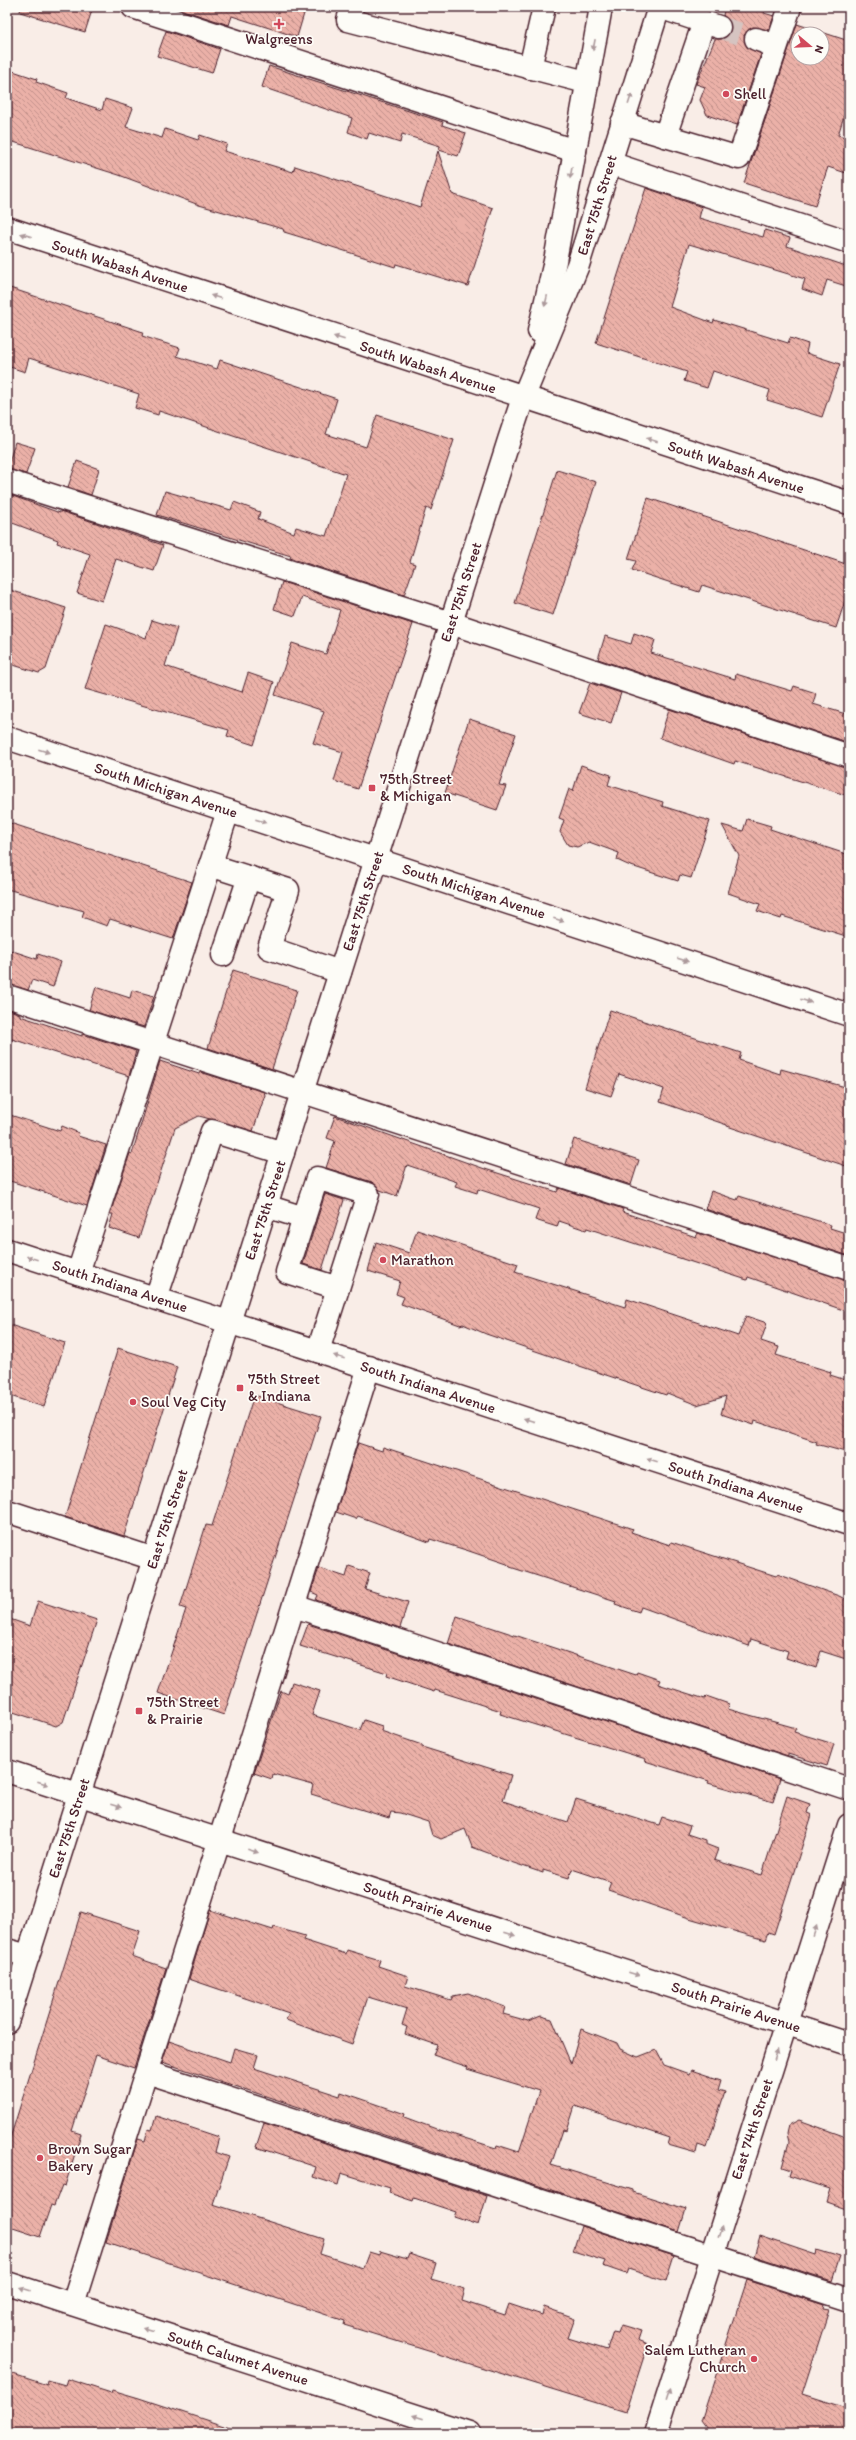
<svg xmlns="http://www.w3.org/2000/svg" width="856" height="2440" viewBox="0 0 856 2440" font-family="Itim,sans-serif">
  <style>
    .building { fill: url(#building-back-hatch); stroke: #4a1f2b; fill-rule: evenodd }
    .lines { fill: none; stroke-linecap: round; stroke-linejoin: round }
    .minor-tunnel { stroke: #d6c4c1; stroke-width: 22; stroke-dasharray: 22 11; stroke-linecap: butt }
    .minor-casing { stroke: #4a1f2b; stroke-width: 25 }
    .minor { stroke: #fdfcf7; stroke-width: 22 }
    .oneway { fill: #ac999b }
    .poi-dot { fill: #d1495b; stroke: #fdfcf7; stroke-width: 1.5 }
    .labels { text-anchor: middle; stroke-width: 3.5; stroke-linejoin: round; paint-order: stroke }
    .poi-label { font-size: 15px; fill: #4a1f2b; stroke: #fdfcf7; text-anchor: start }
    .street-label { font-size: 15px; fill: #4a1f2b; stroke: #fdfcf7 }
  </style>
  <defs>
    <pattern id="building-back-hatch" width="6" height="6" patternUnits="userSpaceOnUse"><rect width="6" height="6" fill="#ebb1a8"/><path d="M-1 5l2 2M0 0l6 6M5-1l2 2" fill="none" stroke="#c08f89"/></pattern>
  </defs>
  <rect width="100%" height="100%" fill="#f9ede7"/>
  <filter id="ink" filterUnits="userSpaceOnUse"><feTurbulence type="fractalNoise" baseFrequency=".025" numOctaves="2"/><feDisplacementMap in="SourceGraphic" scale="8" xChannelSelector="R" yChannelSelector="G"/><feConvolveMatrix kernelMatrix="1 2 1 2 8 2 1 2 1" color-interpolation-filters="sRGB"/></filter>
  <g filter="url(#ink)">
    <g class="building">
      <polygon points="21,7 93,7 85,32 20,12"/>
      <polygon points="173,7 306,7 297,37 232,16 229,25"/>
      <polygon points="725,7 766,7 764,13 774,16 769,30 753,27 744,35 747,47 761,54 737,125 707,115 700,100 705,87 696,84 715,39 722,39 731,31 731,24 723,15"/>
      <path d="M 797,24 L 849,41 L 849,100 L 838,135 L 849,138 L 849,174 L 828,167 L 815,206 L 744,183 ZM 798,34 L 822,34 L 822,58 L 798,58 Z"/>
      <polygon points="166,31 220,49 212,73 157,56"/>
      <polygon points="269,66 443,122 442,125 466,133 458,156 439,150 440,146 402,134 400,143 369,133 367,139 348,132 352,118 262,87"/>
      <polygon points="7,69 37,79 36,82 68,93 66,98 102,110 105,99 133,108 126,127 162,138 165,129 198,140 200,135 227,144 224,151 293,172 295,166 420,207 438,151 452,194 493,208 468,286 396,264 395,267 307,239 284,232 283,229 199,205 119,175 7,140"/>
      <polygon points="646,188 702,207 699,218 763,237 765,230 790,238 787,246 849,267 849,287 827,280 822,296 802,289 805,279 689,244 670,307 713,323 714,320 788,343 790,338 808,344 806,353 840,364 822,417 767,400 770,390 713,371 707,388 684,381 687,372 596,343"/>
      <polygon points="7,287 143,332 142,336 180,348 177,356 217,369 220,360 337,399 326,434 366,447 377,415 454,440 431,510 426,508 410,562 415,564 404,595 290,558 291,556 157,515 165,491 231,510 234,502 260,512 258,519 294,533 296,527 326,536 346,474 159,411 158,415 135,408 139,394 29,358 25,372 7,366"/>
      <polygon points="15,442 35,448 26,474 7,469"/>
      <polygon points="77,461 99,469 91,495 68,487"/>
      <polygon points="557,470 596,482 553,615 515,603"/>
      <polygon points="7,494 60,513 60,511 163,545 154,571 116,559 102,601 77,593 90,554 57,543 58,540 7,521"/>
      <polygon points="648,498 849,565 849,589 836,628 702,585 699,592 632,570 636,561 628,559"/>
      <polygon points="282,582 413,624 358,789 334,781 343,752 313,743 324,711 275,695 292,643 326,654 340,610 302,597 295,616 274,609"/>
      <polygon points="7,589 66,608 46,669 39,673 7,663"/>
      <polygon points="152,620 177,628 165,666 242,692 248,673 274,682 254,745 227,736 229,730 85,689 106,624 146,638"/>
      <polygon points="634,633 655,640 651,653 735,679 736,674 792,691 794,686 816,693 813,704 849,715 849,743 598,659 605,636 631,644"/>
      <polygon points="590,683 621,693 611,723 579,713"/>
      <polygon points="669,709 849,768 849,796 735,761 734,764 660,738"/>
      <polygon points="469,719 516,734 499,785 506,786 497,810 445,793"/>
      <polygon points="581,765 611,775 608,785 663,802 662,806 710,821 691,878 680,875 678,881 628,865 617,860 619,853 589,842 577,847 568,845 560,832 564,820 559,818 569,789 573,791"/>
      <polygon points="747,819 771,826 770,829 849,855 849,937 782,916 781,919 757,911 760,904 728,893 739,856 722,825 743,831"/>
      <polygon points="7,822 192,882 173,939 110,919 107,926 82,917 84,911 7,889"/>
      <polygon points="7,949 37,959 38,954 61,962 53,987 32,980 28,990 7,984"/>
      <polygon points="233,970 297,990 272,1069 208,1048"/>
      <polygon points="96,987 130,998 132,990 154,996 144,1027 89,1010"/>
      <polygon points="7,1009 20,1014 20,1016 82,1036 82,1034 136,1051 129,1076 12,1039 11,1043 7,1042"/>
      <polygon points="610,1010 741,1053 739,1060 780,1074 781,1069 849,1088 849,1167 727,1126 727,1125 660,1102 664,1089 619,1074 611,1096 585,1088"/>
      <polygon points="160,1061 199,1074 200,1072 264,1092 265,1095 253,1131 199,1116 175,1128 139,1238 109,1228 113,1214 110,1214 130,1153 132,1154"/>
      <polygon points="7,1114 60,1131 62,1126 79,1133 78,1136 106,1145 87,1206 7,1180"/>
      <polygon points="335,1116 485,1169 557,1192 559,1188 623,1209 622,1212 696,1237 698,1233 849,1281 849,1312 748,1277 747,1280 587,1228 586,1230 559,1221 557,1227 535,1220 539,1209 478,1189 477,1193 455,1186 457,1182 407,1165 397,1196 380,1190 372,1182 326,1168 335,1141 327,1138"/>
      <polygon points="574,1139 639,1160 631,1185 566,1164"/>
      <polygon points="711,1191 737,1200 739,1196 831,1225 830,1228 849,1234 849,1256 705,1209"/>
      <polygon points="325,1194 344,1200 322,1270 303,1264"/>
      <polygon points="417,1230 518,1264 515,1272 625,1307 627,1299 738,1336 746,1316 767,1323 761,1341 779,1347 776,1355 831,1372 830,1375 849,1381 849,1453 816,1444 817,1442 755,1421 754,1425 721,1414 726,1396 697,1405 667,1393 666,1395 603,1374 486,1334 463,1324 460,1325 401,1304 404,1297 396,1294 400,1281 368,1271 376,1242 409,1253"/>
      <polygon points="7,1324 65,1343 44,1407 7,1395"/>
      <polygon points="118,1348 177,1367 124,1536 65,1517"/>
      <polygon points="254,1395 321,1416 224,1715 158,1693 186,1609 180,1607 206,1525 212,1526"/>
      <polygon points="358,1443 382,1451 383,1447 633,1529 631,1532 670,1545 671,1542 745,1566 776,1576 777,1574 839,1596 849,1601 849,1660 821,1651 816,1668 786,1658 788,1651 751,1639 749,1646 641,1607 639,1612 615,1604 616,1601 510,1567 507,1564 466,1550 430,1539 429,1542 358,1516 356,1519 336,1512"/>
      <polygon points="349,1566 370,1573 365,1589 408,1602 400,1628 316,1600 318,1595 311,1592 319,1568 346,1577"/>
      <polygon points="38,1601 97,1620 63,1722 56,1726 7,1710 7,1618 30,1626"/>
      <polygon points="457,1616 636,1675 637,1672 660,1680 658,1684 705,1699 706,1696 729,1704 728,1709 796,1728 794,1732 834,1744 827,1766 788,1754 788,1756 448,1644"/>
      <polygon points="308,1624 780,1779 773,1802 708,1783 709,1781 645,1761 646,1759 500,1714 501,1711 435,1690 434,1692 386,1676 387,1673 300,1646"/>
      <polygon points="292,1682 320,1691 312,1715 360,1730 364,1720 382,1726 381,1731 422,1745 422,1747 511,1775 503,1801 568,1822 576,1799 659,1825 662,1817 690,1826 687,1834 705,1840 705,1844 718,1849 714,1860 762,1875 787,1796 810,1804 807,1813 812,1815 774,1934 768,1932 765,1940 689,1918 608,1890 611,1882 572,1869 569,1878 543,1870 543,1873 499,1858 499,1857 472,1847 465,1829 441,1839 432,1835 428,1822 400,1813 391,1812 389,1818 311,1794 313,1785 273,1774 272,1779 254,1773 281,1691 288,1694"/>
      <polygon points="210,1910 273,1930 274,1927 305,1936 303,1940 346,1954 347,1950 380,1960 378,1966 408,1976 405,1986 451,2000 453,1996 468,1993 505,2007 503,2014 528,2021 541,2016 552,2019 571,2064 581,2029 617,2043 620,2049 638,2057 656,2050 664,2065 689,2074 691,2070 721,2080 718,2090 725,2092 707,2147 698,2144 696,2153 668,2145 670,2138 575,2106 567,2131 563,2130 551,2165 633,2190 633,2192 686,2209 679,2232 162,2062 169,2041 230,2062 234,2048 258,2055 254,2068 340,2096 341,2092 362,2099 405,2114 404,2117 439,2130 496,2148 497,2145 519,2152 539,2091 467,2069 468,2067 433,2055 437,2045 405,2034 407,2027 402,2025 407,2009 368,1997 352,2044 286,2020 289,2013 189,1979"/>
      <polygon points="81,1912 140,1931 132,1956 166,1968 134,2068 96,2055 72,2131 81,2134 65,2186 62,2185 54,2206 51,2205 40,2237 7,2226 7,2148"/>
      <polygon points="156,2116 219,2137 215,2152 229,2157 213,2204 324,2239 320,2254 363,2268 369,2252 379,2255 380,2251 407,2259 409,2254 436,2263 431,2279 465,2289 462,2301 505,2315 509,2304 542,2315 544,2307 575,2318 568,2338 607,2350 613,2332 618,2333 621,2325 641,2331 638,2340 648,2344 626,2412 370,2333 344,2325 345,2321 106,2242 138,2139 145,2141 148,2129 152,2130"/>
      <polygon points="799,2120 849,2138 849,2210 826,2202 830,2189 789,2176 791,2170 782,2167 789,2142 787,2134 789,2125"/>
      <polygon points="264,2123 487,2196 478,2225 454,2217 456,2212 414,2198 413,2201 389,2193 390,2188 341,2173 338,2185 313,2177 316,2167 256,2147"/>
      <polygon points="581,2226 674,2256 666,2281 628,2269 626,2274 603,2266 605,2261 573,2251"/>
      <polygon points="760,2236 816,2255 817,2250 840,2257 832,2281 754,2256"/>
      <polygon points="747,2280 824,2305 823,2309 829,2310 802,2394 849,2409 849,2422 845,2433 710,2433 701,2421"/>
      <polygon points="7,2372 47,2385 48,2380 65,2385 67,2379 111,2393 112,2390 139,2398 233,2429 232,2433 15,2433 7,2430"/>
    </g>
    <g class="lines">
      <polyline class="minor-tunnel" points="719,27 756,39"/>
      <g class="minor-casing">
        <g id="minor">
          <polyline points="133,7 575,151"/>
          <polyline points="352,7 348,20 586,82"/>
          <polyline points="659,7 719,27"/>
          <polyline points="756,39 776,46"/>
          <polyline points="530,68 544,7"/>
          <polyline points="622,123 739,158 790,7"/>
          <polyline points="665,136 704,22"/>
          <polyline points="610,163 849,242"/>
          <polyline points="7,228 849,503"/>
          <polyline points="539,331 555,261 601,7"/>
          <polyline points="7,481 451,623 849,756"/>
          <polyline points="7,738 849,1015"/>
          <polyline points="210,865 288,890 269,948 340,972"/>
          <polyline points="223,955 249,877"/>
          <polyline points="7,996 849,1269"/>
          <polyline points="266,1206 304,1218 317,1178 368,1194 318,1351"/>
          <polyline points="304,1218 287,1272 338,1288"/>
          <polyline points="7,1250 849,1524"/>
          <polyline points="78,1273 228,811"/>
          <polyline points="156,1298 212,1131 283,1153"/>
          <polyline points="7,1511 154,1559"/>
          <polyline points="294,1606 849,1789"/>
          <polyline points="7,1771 849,2044"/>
          <polyline points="7,1950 28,1956"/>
          <polyline points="7,2022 509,440 523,398 578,265 659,7"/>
          <polyline points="147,2072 849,2300"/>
          <polyline points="7,2283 469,2433"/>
          <polyline points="73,2304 369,1367"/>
          <polyline points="656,2433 849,1825"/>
        </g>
      </g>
      <use href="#minor" class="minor"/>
    </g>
    <defs><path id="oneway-solid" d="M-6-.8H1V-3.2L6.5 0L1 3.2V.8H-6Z"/></defs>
    <g class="oneway">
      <use href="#oneway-solid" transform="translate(594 45) rotate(101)"/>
      <use href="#oneway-solid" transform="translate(630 99) rotate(-72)"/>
      <use href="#oneway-solid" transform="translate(571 173) rotate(100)"/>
      <use href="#oneway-solid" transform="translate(26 235) rotate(-162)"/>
      <use href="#oneway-solid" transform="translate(216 297) rotate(-162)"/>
      <use href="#oneway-solid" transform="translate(546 301) rotate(103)"/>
      <use href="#oneway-solid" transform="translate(339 338) rotate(-162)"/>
      <use href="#oneway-solid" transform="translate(652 440) rotate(-162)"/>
      <use href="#oneway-solid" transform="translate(44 751) rotate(18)"/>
      <use href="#oneway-solid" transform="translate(261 821) rotate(18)"/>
      <use href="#oneway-solid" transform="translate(559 920) rotate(18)"/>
      <use href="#oneway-solid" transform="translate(683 960) rotate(18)"/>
      <use href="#oneway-solid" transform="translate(806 1001) rotate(18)"/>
      <use href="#oneway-solid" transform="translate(32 1258) rotate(-162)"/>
      <use href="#oneway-solid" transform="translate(339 1357) rotate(-162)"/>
      <use href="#oneway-solid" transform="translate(529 1420) rotate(-162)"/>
      <use href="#oneway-solid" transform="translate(652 1460) rotate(-162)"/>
      <use href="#oneway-solid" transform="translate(43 1783) rotate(18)"/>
      <use href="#oneway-solid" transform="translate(116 1806) rotate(18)"/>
      <use href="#oneway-solid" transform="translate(253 1851) rotate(18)"/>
      <use href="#oneway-solid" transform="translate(815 1931) rotate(-72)"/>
      <use href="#oneway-solid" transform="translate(510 1934) rotate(18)"/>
      <use href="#oneway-solid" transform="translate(634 1974) rotate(18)"/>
      <use href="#oneway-solid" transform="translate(776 2055) rotate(-72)"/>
      <use href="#oneway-solid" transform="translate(720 2232) rotate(-72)"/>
      <use href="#oneway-solid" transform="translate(25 2289) rotate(-162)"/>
      <use href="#oneway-solid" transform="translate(148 2329) rotate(-162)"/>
      <use href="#oneway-solid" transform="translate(668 2396) rotate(-72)"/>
      <use href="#oneway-solid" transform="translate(418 2417) rotate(-162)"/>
    </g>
  </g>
  <g class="poi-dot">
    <path d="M277 18h4v4h4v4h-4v4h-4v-4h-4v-4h4z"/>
    <circle cx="726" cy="94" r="4"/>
    <rect x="368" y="784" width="8" height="8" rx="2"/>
    <circle cx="383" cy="1260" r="4"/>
    <rect x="236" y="1384" width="8" height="8" rx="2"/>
    <circle cx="133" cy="1402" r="4"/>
    <rect x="135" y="1707" width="8" height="8" rx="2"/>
    <circle cx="40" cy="2158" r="4"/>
    <circle cx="754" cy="2359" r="4"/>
  </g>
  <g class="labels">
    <g class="poi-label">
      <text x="279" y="44" text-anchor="middle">Walgreens</text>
      <text x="734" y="99">Shell</text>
      <text x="380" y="784">75th Street<tspan x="380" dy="17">&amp; Michigan</tspan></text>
      <text x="391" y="1265">Marathon</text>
      <text x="248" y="1384">75th Street<tspan x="248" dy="17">&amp; Indiana</tspan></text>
      <text x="141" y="1407">Soul Veg City</text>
      <text x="147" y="1707">75th Street<tspan x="147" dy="17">&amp; Prairie</tspan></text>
      <text x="48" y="2154">Brown Sugar<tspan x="48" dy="17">Bakery</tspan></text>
      <text x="746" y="2355" text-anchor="end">Salem Lutheran<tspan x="746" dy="17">Church</tspan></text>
    </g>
    <g class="street-label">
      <text transform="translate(597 205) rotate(-73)" y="5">East 75th Street</text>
      <text transform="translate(120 266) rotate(18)" y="5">South Wabash Avenue</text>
      <text transform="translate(428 367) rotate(18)" y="5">South Wabash Avenue</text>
      <text transform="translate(736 467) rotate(18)" y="5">South Wabash Avenue</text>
      <text transform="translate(461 592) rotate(-72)" y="5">East 75th Street</text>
      <text transform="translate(166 790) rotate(18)" y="5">South Michigan Avenue</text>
      <text transform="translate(474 891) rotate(18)" y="5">South Michigan Avenue</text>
      <text transform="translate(363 901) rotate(-72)" y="5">East 75th Street</text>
      <text transform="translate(265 1210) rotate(-72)" y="5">East 75th Street</text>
      <text transform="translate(120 1286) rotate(18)" y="5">South Indiana Avenue</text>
      <text transform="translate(428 1387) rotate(18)" y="5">South Indiana Avenue</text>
      <text transform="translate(736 1487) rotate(18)" y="5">South Indiana Avenue</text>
      <text transform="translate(167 1519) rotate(-72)" y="5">East 75th Street</text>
      <text transform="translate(69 1828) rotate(-72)" y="5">East 75th Street</text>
      <text transform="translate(428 1907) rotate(18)" y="5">South Prairie Avenue</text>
      <text transform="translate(736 2007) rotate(18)" y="5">South Prairie Avenue</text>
      <text transform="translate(752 2129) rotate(-72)" y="5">East 74th Street</text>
      <text transform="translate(238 2358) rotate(18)" y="5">South Calumet Avenue</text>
    </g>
  </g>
  <rect width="856" height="2440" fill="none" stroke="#fdfcf7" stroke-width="24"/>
  <rect x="12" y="12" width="832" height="2416" fill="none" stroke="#4a1f2b" stroke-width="1.5" filter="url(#ink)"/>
  <g transform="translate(810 46) rotate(109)"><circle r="19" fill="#fdfcf7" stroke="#b5a4a5"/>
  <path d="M0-3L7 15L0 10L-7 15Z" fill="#d1495b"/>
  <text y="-6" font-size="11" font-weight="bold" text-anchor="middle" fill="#4a1f2b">N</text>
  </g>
</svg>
